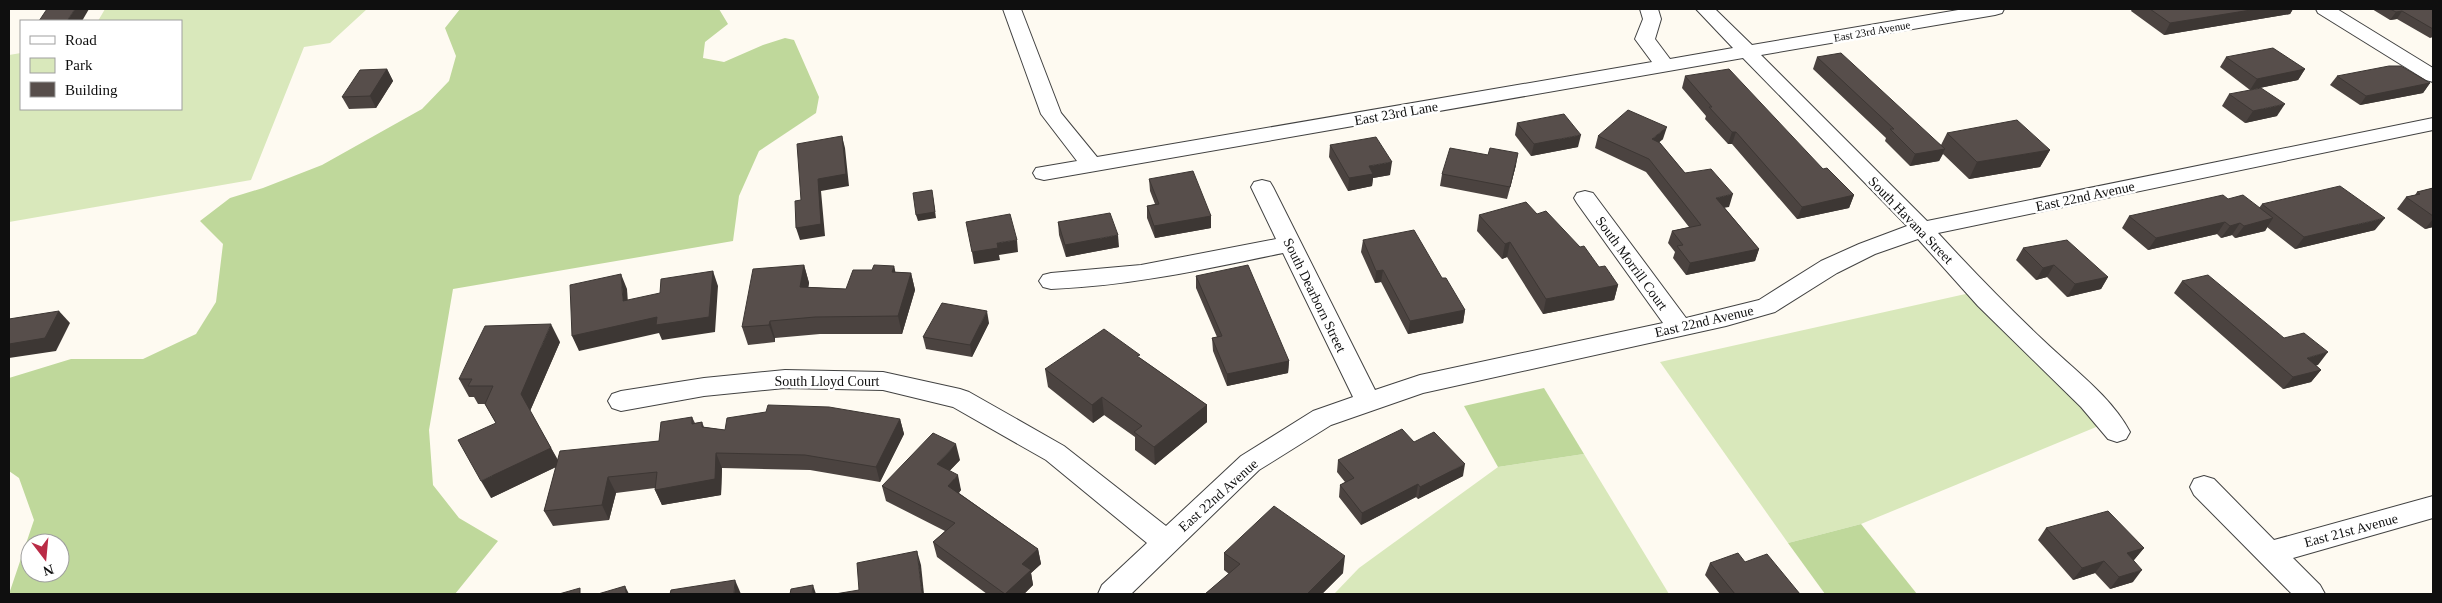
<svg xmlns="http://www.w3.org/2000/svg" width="2442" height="603" viewBox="0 0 2442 603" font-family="Georgia,serif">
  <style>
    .green { fill: #d9e8bb }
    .forest { fill: #bfd89b; fill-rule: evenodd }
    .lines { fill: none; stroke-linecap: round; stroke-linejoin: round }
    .minor-casing { stroke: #424242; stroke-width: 2 }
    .minor { fill: #fff; fill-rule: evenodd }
    .wall { fill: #4b4340 }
    .shaded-wall { fill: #3d3734 }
    .building { fill: #574e4b; stroke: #3d3734 }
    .labels { text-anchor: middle; stroke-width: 5; stroke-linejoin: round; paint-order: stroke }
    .far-street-label { font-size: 11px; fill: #0f0f0f; stroke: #fff }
    .street-label { font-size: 14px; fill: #0f0f0f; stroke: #fff }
  </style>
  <rect width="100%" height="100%" fill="#fefaf1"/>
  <g class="green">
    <polygon points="105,9 367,9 330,43 304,47 251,180 9,222 9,55 21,53 21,109 181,109 181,21 98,21"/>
    <polygon points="1970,293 2101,425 1861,524 1788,543 1660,362"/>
    <polygon points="1584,454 1669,594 1334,594 1359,568 1498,467"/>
  </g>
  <g class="forest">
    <path d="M 460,9 L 719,9 L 728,24 L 705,42 L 703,58 L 724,62 L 763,45 L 785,38 L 794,40 L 819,97 L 816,113 L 759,151 L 739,196 L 733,241 L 453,289 L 429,430 L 433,485 L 459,518 L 498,541 L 455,594 L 9,594 L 34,520 L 19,478 L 9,471 L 9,378 L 71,359 L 143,359 L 196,334 L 216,302 L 223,244 L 200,221 L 230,198 L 263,188 L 322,165 L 422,109 L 449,81 L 456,56 L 445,28 ZM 30,543 L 60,543 L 60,573 L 30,573 Z"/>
    <polygon points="1544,388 1584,454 1498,467 1464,406"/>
    <polygon points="1861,524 1917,594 1825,594 1788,543"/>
  </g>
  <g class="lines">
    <g class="minor-casing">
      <g id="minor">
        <path d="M 1003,9 L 1021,9 L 1061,113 L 1097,157 L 1652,62 L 1635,39 L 1643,19 L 1640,9 L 1658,9 L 1661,19 L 1655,39 L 1670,59 L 1733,48 L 1696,9 L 1715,9 L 1752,45 L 1964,9 L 2004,9 L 2002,13 L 1995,15 L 1761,55 L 1927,221 L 2433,118 L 2433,130 L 1938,233 C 1972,270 2007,306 2043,340 C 2072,368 2111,396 2130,432 L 2126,439 L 2117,442 L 2108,439 L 2081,407 L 1978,306 L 1918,239 L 1875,254 L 1837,273 L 1775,312 L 1726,326 L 1423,393 L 1331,425 L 1259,470 L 1131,594 L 1098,594 L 1102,585 L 1147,543 L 1046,460 L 953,407 L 883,390 L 785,388 L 704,396 L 621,411 L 612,408 L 608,401 L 612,394 L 621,391 L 704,378 L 785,370 L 883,372 L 960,389 L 969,392 L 1064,446 L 1166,526 L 1241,456 L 1313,411 L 1353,397 L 1283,253 C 1206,269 1130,286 1051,289 L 1043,287 L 1039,281 L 1043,275 L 1051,273 L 1141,265 L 1276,239 L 1251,187 L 1254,182 L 1262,180 L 1270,182 L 1273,187 L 1375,390 L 1420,375 L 1663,323 L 1577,203 L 1574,198 L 1577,193 L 1585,191 L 1593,193 L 1686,318 L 1759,300 L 1821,261 L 1859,244 L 1907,226 L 1743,58 L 1044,180 L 1036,178 L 1033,173 L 1036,168 L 1077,161 L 1041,114 Z"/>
        <polygon points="2316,9 2337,9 2433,68 2433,82 2426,80 2318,13"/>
        <polygon points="2204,476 2214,479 2274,540 2433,496 2433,518 2293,558 2320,585 2325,594 2292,594 2194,495 2190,487 2194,479"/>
      </g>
    </g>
    <use href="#minor" class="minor"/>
  </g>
  <g class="wall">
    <polygon points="2132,9 2293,9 2290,14 2164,35 2131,11"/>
    <polygon points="2372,9 2433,9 2433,37 2430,38 2397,19 2390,20"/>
    <polygon points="1817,57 1941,145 1947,133 2050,150 2040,167 1969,179 1943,154 1939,161 1910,166 1885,141 1886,138 1813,69"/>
    <polygon points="2226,57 2305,69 2298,80 2250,90 2220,67"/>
    <polygon points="387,69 393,81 376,108 349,109 342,97"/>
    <polygon points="1685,76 1823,169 1854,195 1849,208 1797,219 1732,144 1728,144 1705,119 1706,116 1682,88"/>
    <polygon points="2337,76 2430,83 2423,93 2360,105 2330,85"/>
    <polygon points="2229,94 2277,116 2245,123 2222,106"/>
    <polygon points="1517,123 1578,147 1531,156 1515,135"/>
    <polygon points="1598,136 1663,139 1659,142 1685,173 1729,207 1724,207 1759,249 1755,261 1686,275 1673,258 1675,252 1668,243 1672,231 1689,227 1646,172 1595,148"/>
    <polygon points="1330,145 1390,175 1373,178 1372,186 1348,191 1329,157"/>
    <polygon points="1516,165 1507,199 1440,186 1442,174"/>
    <polygon points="1149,179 1211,216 1211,228 1155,238 1147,218 1147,206 1155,204 1150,191"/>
    <polygon points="2433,188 2433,227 2425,229 2397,209 2406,197 2415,195 2417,192"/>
    <polygon points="2262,204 2375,230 2295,249 2267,227 2265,231 2235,238 2232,235 2221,238 2217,234 2148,250 2122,228 2129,216 2259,208"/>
    <polygon points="1537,214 1599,267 1618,285 1614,300 1543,314 1507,257 1502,259 1477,231 1479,215"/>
    <polygon points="1058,222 1119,247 1066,257 1059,235"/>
    <polygon points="1363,240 1442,278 1465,310 1463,323 1408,334 1381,282 1375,283 1361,252"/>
    <polygon points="2023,248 2108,277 2101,289 2067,297 2047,277 2036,280 2016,260"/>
    <polygon points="804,265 809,283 808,287 846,289 872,270 894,266 895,272 911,273 915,290 902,334 820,334 775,338 775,342 748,345 742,327"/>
    <polygon points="1196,276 1289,361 1288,373 1227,386 1213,351 1212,338 1217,337 1196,288"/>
    <polygon points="2182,281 2318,365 2316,365 2321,370 2311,382 2283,389 2174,293"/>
    <polygon points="989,323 972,357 926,349 923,337"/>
    <polygon points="560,342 530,411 558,460 659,441 692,417 695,423 702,422 704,427 725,430 900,419 904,434 880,482 810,470 722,468 721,495 662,505 655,490 655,488 616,493 609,520 553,526 544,511 556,467 491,498 496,423 485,404 478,404 474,397 469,397 459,379"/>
    <polygon points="1140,358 1207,405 1207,422 1155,465 1135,450 1135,437 1104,415 1093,423 1048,387 1045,369"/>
    <polygon points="1414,442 1463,476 1418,499 1416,497 1361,525 1339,497 1340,485 1345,482 1337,472 1338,460"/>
    <polygon points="960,460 949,471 961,490 959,493 1038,549 1041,564 1031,573 1033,585 1024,594 987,594 937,557 933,542 945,531 886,501 882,486"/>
    <polygon points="2046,528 2144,548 2133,561 2133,582 2110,589 2095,573 2073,580 2038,540"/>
    <polygon points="1224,553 1343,573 1322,594 1205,594 1229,574 1224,570"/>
    <polygon points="1745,562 1800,594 1720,594 1705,575 1710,563"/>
  </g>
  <g class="shaded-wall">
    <polygon points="75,9 89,9 82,21 67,21"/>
    <polygon points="2257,9 2293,9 2290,14 2164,35 2170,23"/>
    <polygon points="2402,11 2397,19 2390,20 2396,12"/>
    <polygon points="387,69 393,81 376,108 370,96"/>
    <polygon points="2305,69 2298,80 2250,90 2257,79"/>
    <polygon points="2430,83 2423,93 2360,105 2366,96"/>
    <polygon points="2285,104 2277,116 2245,123 2253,111"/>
    <polygon points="1667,127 1663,139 1649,151 1652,139"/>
    <polygon points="1732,132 1736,132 1732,144 1728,144"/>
    <polygon points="1581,135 1578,147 1531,156 1534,144"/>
    <polygon points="842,136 845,148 849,186 821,191 825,236 800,240 796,228 818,179"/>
    <polygon points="1945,149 1939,161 1910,166 1915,154"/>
    <polygon points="2050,150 2040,167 1969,179 1977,162"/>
    <polygon points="1518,153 1516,165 1507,199 1510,187"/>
    <polygon points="1392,162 1390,175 1373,178 1372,186 1348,191 1349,178 1369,166"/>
    <polygon points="1733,194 1729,207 1712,210 1716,198"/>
    <polygon points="1854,195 1849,208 1797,219 1802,207"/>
    <polygon points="933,197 936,218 918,221 916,215"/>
    <polygon points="1211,216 1211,228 1155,238 1154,226"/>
    <polygon points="2273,218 2265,231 2235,238 2244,226"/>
    <polygon points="2385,218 2375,230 2295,249 2304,237"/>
    <polygon points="2433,219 2433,227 2425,229"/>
    <polygon points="2225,222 2217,234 2148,250 2156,238"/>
    <polygon points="2240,223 2232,235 2221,238 2230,226"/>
    <polygon points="1118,235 1119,247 1066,257 1065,245"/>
    <polygon points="1017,240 1018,252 999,255 1000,260 974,264 972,252 997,243"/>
    <polygon points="1510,242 1507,257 1502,259 1505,244"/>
    <polygon points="1759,249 1755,261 1686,275 1690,263"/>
    <polygon points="804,265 809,283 806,304 800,287"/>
    <polygon points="2054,265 2047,277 2036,280 2043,268"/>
    <polygon points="894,266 898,283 892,272"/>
    <polygon points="1383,270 1381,282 1375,283 1376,271"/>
    <polygon points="713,271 718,286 715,332 662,340 659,333 579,351 572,336"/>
    <polygon points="911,273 915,290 902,334 898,316"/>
    <polygon points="621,274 627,289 629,317 623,301"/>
    <polygon points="2108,277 2101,289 2067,297 2075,284"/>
    <polygon points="1618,285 1614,300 1543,314 1546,299"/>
    <polygon points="1465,310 1463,323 1408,334 1410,321"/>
    <polygon points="59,311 70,323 56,351 9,358 9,344"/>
    <polygon points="987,311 989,323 972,357 970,345"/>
    <polygon points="770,321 775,338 775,342 769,325"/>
    <polygon points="551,324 560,342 530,411 521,394"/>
    <polygon points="2328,352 2318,365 2297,370 2307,358"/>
    <polygon points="1289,361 1288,373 1227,386 1227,374"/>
    <polygon points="2321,370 2311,382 2283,389 2293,377"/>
    <polygon points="1102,397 1104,415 1093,423 1092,405"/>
    <polygon points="1207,405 1207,422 1155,465 1154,447"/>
    <polygon points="900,419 904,434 880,482 876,467"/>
    <polygon points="956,444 960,460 941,480 937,464"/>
    <polygon points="551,448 560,465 491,498 481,481"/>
    <polygon points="716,453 722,468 721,495 662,505 655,490"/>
    <polygon points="1465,464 1463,476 1418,499 1420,487"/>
    <polygon points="958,475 961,490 951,501 948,486"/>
    <polygon points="608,477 616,493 609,520 602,505"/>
    <polygon points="1418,484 1416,497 1361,525 1362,513"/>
    <polygon points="2144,548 2134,560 2117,566 2127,553"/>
    <polygon points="1038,549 1041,564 1031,573 1033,585 1024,594 1005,594 1022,564"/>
    <polygon points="917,551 921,565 924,594 922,594"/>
    <polygon points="1345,556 1343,573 1322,594 1307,594"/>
    <polygon points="2104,561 2095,573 2073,580 2082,568"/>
    <polygon points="2142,570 2133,582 2110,589 2119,577"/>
    <polygon points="735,580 741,594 734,594"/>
    <polygon points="813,585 816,594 812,594"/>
    <polygon points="625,586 629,594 626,594"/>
  </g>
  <g class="building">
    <polygon points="47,9 75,9 67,21 39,21"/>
    <polygon points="2150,9 2257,9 2170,23"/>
    <polygon points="2390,9 2433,9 2433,29 2402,11 2396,12"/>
    <polygon points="2273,48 2305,69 2257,79 2226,57"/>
    <polygon points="1841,53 1945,149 1915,154 1890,129 1894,129 1817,57"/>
    <polygon points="2389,66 2401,66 2430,83 2366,96 2337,76"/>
    <polygon points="387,69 370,96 342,97 360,70"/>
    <polygon points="1729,69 1823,169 1827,168 1854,195 1802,207 1736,132 1732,132 1709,107 1712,107 1685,76"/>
    <polygon points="2261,88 2285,104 2253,111 2229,94"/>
    <polygon points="1628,110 1667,127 1652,139 1660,143 1685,173 1711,169 1733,194 1716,198 1759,249 1690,263 1677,246 1683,245 1672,231 1701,225 1649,159 1598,136"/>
    <polygon points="1564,114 1581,135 1534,144 1517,123"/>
    <polygon points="2017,120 2050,150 1977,162 1947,133"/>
    <polygon points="842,136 846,174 818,179 821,224 796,228 795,201 801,200 797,144"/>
    <polygon points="1376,137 1392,162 1369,166 1373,174 1349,178 1330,145"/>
    <polygon points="1450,148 1488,155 1490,148 1518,153 1510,187 1442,174"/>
    <polygon points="1193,171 1211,216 1154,226 1147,206 1159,204 1149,179"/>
    <polygon points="2340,186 2385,218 2304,237 2262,204"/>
    <polygon points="2433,188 2433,216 2406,197 2420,194 2417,192"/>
    <polygon points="932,190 935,212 916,215 913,193"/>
    <polygon points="2223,195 2228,199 2243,195 2273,218 2244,226 2240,223 2230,226 2225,222 2156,238 2129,216"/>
    <polygon points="1526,202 1537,214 1546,211 1580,247 1584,246 1599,267 1605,266 1618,285 1546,299 1510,242 1505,244 1479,215"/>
    <polygon points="1110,213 1118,235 1065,245 1058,222"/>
    <polygon points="1010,214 1017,240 997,243 998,248 972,252 966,222"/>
    <polygon points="1414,230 1442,278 1446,278 1465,310 1410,321 1383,270 1376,271 1363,240"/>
    <polygon points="2067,240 2108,277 2075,284 2054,265 2043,268 2023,248"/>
    <polygon points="804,265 800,287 846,289 853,270 872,270 874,265 894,266 892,272 911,273 898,316 815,317 770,321 769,325 742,327 753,269"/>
    <polygon points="1248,265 1289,361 1227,374 1212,338 1222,336 1196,276"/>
    <polygon points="713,271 709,317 656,325 657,317 572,336 570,285 621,274 623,301 660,293 661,279"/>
    <polygon points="2208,275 2284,338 2304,333 2328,352 2307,358 2321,370 2293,377 2182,281"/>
    <polygon points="942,303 987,311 970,345 923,337"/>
    <polygon points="59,311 45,338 9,344 9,319"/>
    <polygon points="551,324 521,394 551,448 481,481 458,440 496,423 485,404 493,386 468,386 472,379 459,379 485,326"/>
    <polygon points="1104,329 1140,355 1137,356 1207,405 1154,447 1134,432 1142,426 1102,397 1092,405 1045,369"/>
    <polygon points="768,405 829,407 900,419 876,467 805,455 716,453 715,479 655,490 657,472 608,477 602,505 544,511 560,451 659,441 661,422 692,417 692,424 702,422 702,427 725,430 727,418 766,412"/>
    <polygon points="1402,429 1414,442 1434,432 1465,464 1420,487 1418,484 1362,513 1340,485 1354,478 1338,460"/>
    <polygon points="933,433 956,444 937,464 958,475 948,486 1038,549 1022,564 1031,570 1005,594 933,542 955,523 882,486"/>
    <polygon points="1274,506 1345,556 1307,594 1205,594 1240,564 1224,553"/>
    <polygon points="2108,511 2144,548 2127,553 2142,570 2119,577 2104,561 2082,568 2046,528"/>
    <polygon points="917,551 922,594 835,594 859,590 857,563"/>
    <polygon points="1738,553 1745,562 1767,554 1800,594 1735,594 1710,563"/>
    <polygon points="735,580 734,594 670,594 671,590"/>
    <polygon points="813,585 812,594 790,594 791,589"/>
    <polygon points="625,586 626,594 598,594"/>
    <polygon points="580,588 580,594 559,594"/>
  </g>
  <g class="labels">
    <g class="far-street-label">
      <text transform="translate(1872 31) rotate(-10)" y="4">East 23rd Avenue</text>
    </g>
    <g class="street-label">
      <text transform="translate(1396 113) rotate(-10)" y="5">East 23rd Lane</text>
      <text transform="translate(2085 196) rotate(-12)" y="5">East 22nd Avenue</text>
      <text transform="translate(1911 220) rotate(46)" y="5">South Havana Street</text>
      <text transform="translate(1632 263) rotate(54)" y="5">South Morrill Court</text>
      <text transform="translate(1315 295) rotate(64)" y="5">South Dearborn Street</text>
      <text transform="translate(1704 321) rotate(-13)" y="5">East 22nd Avenue</text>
      <text x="827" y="386">South Lloyd Court</text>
      <text transform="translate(1218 495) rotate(-42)" y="5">East 22nd Avenue</text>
      <text transform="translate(2351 530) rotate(-15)" y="5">East 21st Avenue</text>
    </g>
  </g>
  <rect width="2442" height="603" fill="none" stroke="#0f0f0f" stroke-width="20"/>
  <rect x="20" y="20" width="162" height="90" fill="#ffffff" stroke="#9f9f9f"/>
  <rect x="30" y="36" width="25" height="8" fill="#ffffff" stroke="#9f9f9f"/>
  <text x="65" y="45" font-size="15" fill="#0f0f0f">Road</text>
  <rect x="30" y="58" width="25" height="15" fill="#d9e8bb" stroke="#9f9f9f"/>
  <text x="65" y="70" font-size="15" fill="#0f0f0f">Park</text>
  <rect x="30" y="82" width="25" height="15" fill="#574e4b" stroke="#9f9f9f"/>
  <text x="65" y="95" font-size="15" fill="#0f0f0f">Building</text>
  <g transform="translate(45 558) rotate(164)"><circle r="24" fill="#ffffff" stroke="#9f9f9f"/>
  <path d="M0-4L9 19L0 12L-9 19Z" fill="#ba2b46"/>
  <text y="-8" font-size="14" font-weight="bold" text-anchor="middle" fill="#0f0f0f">N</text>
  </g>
</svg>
